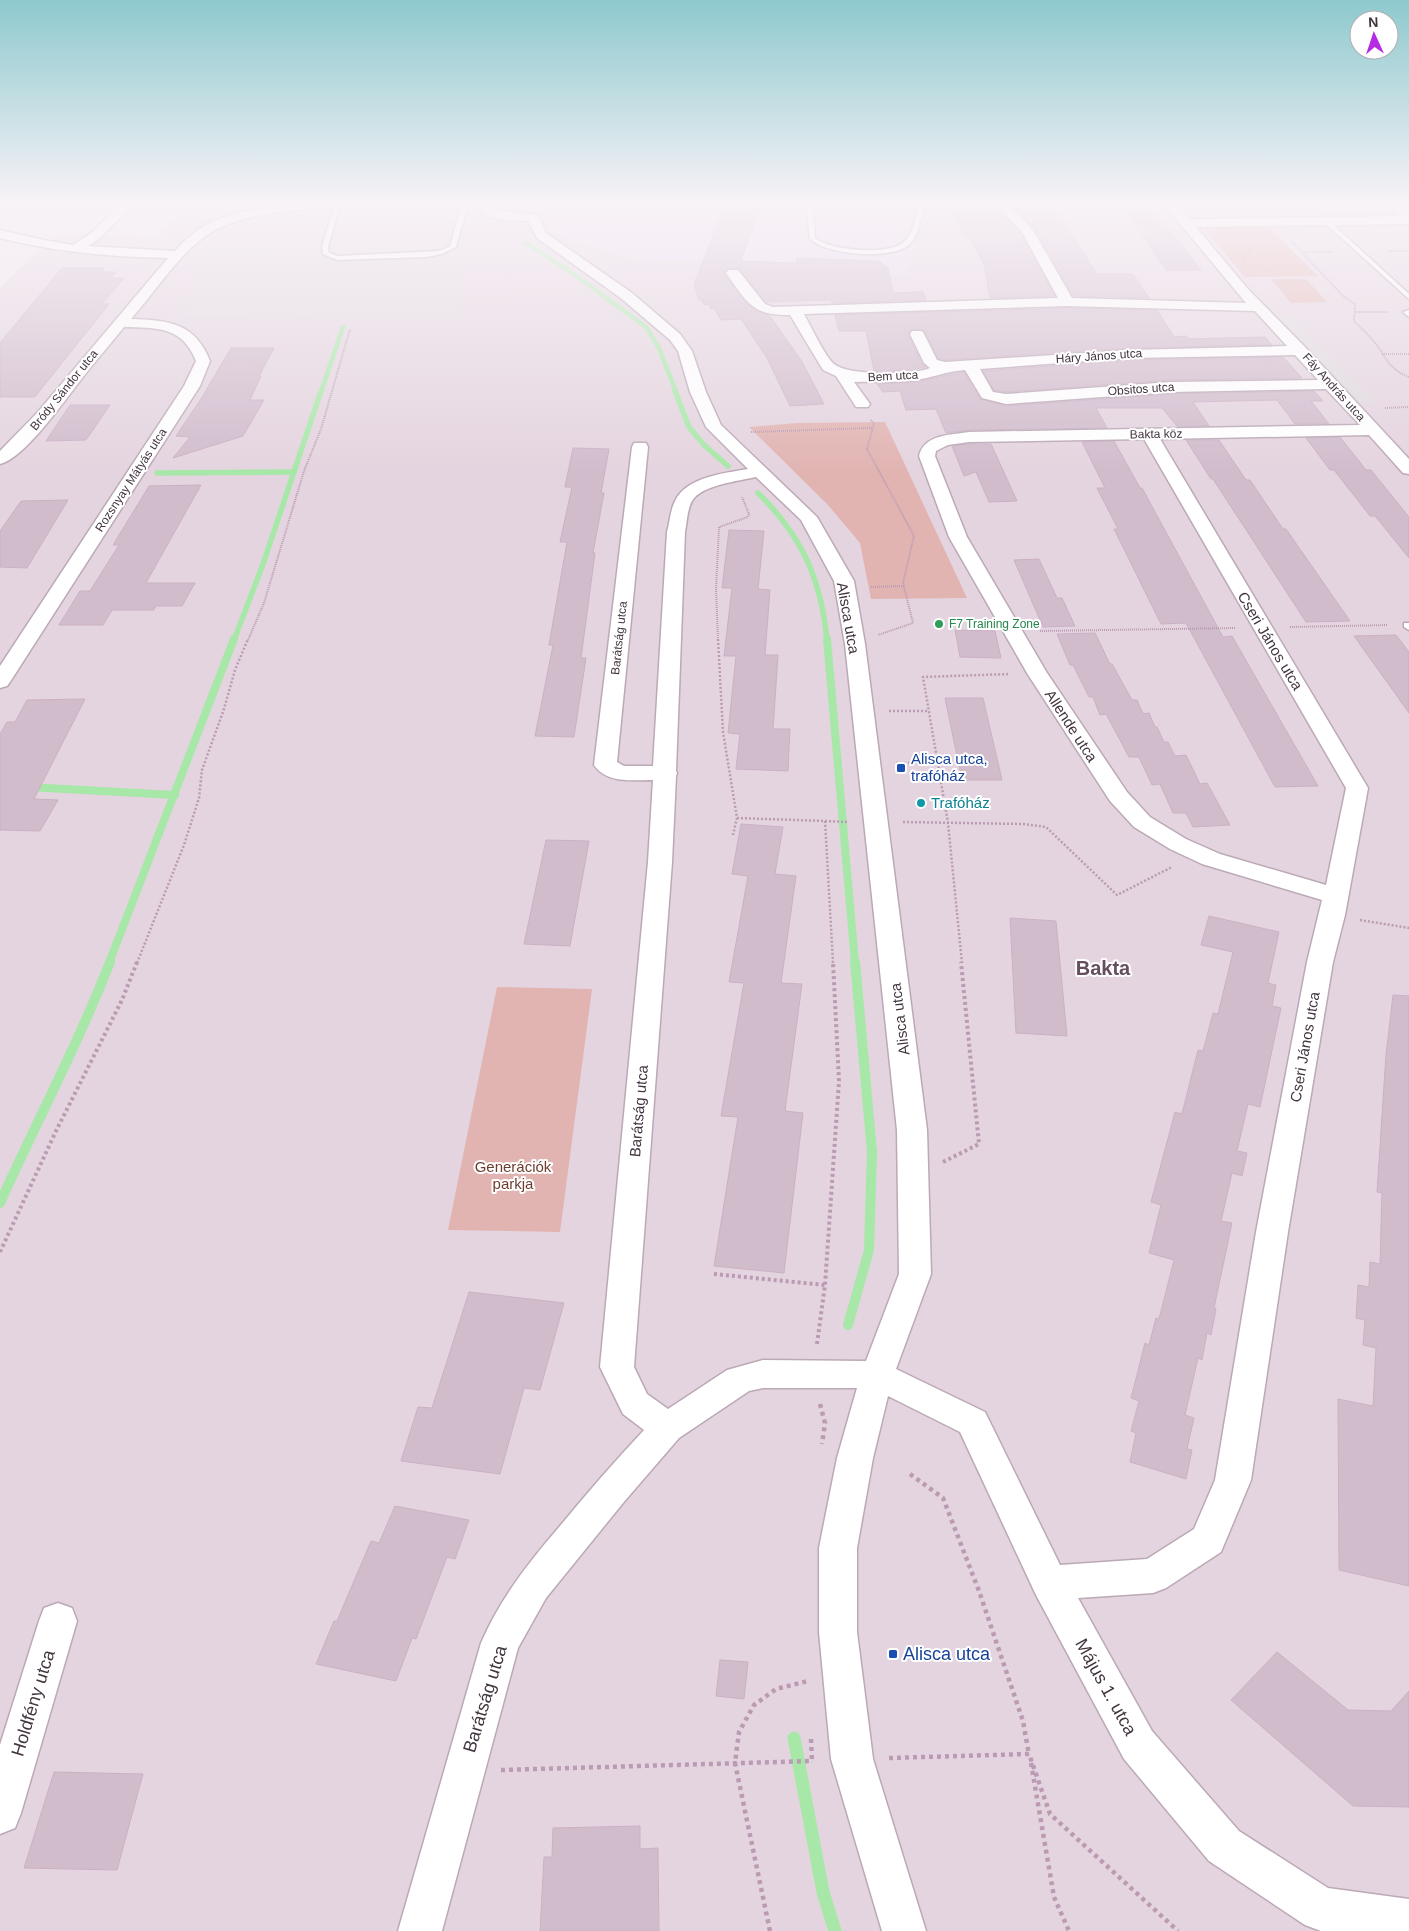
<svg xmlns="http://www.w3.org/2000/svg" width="1409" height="1931" viewBox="0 0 1409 1931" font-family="Arial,sans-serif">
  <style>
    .residential { fill: #e4d4df }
    .industrial { fill: #e0d7de }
    .medical { fill: #ead9f0 }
    .green { fill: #e1b4b2 }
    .parking { fill: #dfdade }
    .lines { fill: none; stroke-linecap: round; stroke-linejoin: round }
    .stream-far4 { stroke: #a7e8a8; stroke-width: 4.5 }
    .stream-far3 { stroke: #a7e8a8; stroke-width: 5.5 }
    .stream-far2 { stroke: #a7e8a8; stroke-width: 8 }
    .stream-far1 { stroke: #a7e8a8; stroke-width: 10 }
    .stream { stroke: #a7e8a8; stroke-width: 13 }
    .building { fill: #d1bccc; stroke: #cbb0c5 }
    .service-casing { stroke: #bba9b6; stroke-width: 3 }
    .minor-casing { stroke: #bba9b6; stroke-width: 3 }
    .tertiary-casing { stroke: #bba9b6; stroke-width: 2 }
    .path-far3 { stroke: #bb9bb3; stroke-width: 2; stroke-dasharray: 1 1; stroke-linecap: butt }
    .path-far2 { stroke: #bb9bb3; stroke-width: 2.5; stroke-dasharray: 2 2; stroke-linecap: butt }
    .path-far1 { stroke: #bb9bb3; stroke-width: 4; stroke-dasharray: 3 3; stroke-linecap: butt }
    .path { stroke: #bb9bb3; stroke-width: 4.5; stroke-dasharray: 4 4; stroke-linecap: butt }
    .service { fill: #fff; fill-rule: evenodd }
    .minor { fill: #fff; fill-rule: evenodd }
    .tertiary { fill: #fff; fill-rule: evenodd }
    .leisure-dot { fill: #2e9e5b; stroke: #fff; stroke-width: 2 }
    .transit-dot { fill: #1a4fb4; stroke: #fff; stroke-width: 2 }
    .culture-dot { fill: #0f9aa8; stroke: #fff; stroke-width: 2 }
    .labels { text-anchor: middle; stroke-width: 4; stroke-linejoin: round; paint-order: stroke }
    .far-street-label { font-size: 12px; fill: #42353f; stroke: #fff }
    .far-leisure-label { font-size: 12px; fill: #27864d; stroke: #fff; text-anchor: start }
    .street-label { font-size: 15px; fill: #42353f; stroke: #fff }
    .transit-label { font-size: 15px; fill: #164399; stroke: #fff; text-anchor: start }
    .culture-label { font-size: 15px; fill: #0d838f; stroke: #fff; text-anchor: start }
    .park-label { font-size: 15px; fill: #6d3d2f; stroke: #fff }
    .near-transit-label { font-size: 18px; fill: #164399; stroke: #fff; text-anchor: start }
    .near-street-label { font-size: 18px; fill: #42353f; stroke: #fff }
    .district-label { font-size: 20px; font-weight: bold; fill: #644e5f; stroke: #fff }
  </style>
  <rect width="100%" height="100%" fill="#f0e5ed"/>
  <polygon class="residential" points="193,201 1409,201 1409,1931 0,1931 0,287 58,233 157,238"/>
  <polygon class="industrial" points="278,245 284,257 462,253 454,320 183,317 205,248"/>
  <polygon class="medical" points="555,201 921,201 927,209 904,277 752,269 689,261 622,256 547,231"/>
  <g class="green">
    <polygon points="1261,226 1268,227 1318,276 1245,277 1204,229 1206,227"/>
    <polygon points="1271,279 1306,279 1327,302 1291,303"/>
    <polygon points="885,422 967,598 871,599 860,543 828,505 749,427 797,423"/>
    <polygon points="497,987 592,989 560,1232 448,1230"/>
  </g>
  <g class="parking">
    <polygon points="1231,201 1349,201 1371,221 1265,222 1259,216 1245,216"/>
    <polygon points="1264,312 1291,317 1375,403 1349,403"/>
  </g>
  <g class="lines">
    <g class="stream-far4">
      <polyline points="526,243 568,270 646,327 659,348 676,392"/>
      <polyline points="321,392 343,327"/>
    </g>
    <g class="stream-far3">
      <polyline points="675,391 689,427 704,445 728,466"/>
      <polyline points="157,473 294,472"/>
      <path d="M 758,493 C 802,536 821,579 827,640"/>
      <polyline points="234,640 263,564 321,391"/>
    </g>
    <g class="stream-far2">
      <polyline points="827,639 855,963"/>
      <polyline points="28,787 175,795"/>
      <polyline points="109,963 234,639"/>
    </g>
    <g class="stream-far1">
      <path d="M 0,1203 C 36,1123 78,1044 110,962"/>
      <polyline points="848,1325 869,1250 872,1152 855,962"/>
    </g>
    <polyline class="stream" points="794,1738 823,1892 835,1931"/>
  </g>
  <g class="building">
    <polygon points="727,201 762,201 741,261 796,263 797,258 878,261 888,268 893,293 923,292 926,300 832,303 832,300 766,302 739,269 726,269 724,274 744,300 758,311 769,315 801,360 824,404 790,406 767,358 741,319 721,320 715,309 711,309 709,304 704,305 702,300 699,300 694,284"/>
    <polygon points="1119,201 1143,201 1171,232 1201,270 1166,270"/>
    <polygon points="949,203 992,203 1020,233 1055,296 990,298 984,264 968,236 963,236"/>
    <polygon points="1010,203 1052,203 1097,274 1133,274 1149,298 1073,296 1035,229"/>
    <polygon points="62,268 105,268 101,272 116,272 111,278 124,278 102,304 109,304 35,397 0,397 0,343"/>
    <polygon points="1067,308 1157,310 1174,337 1186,336 1188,339 1265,337 1272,345 1130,348 945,360 938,358 924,330 912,329 908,335 922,364 926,367 910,370 874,371 866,331 839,331 835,315"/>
    <polygon points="231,348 274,348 259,376 261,376 250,400 264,400 243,436 173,458 190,437 176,436 201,399"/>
    <polygon points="1283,357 1302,378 1171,380 1006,392 994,390 983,371 1130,360"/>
    <polygon points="964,372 980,399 1006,406 1171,394 1314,391 1323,401 1311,401 1329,424 1295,424 1277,400 1193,402 1209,426 1177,426 1162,408 1096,408 1107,428 969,430 946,433 936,409 906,410 900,391 883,392 877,384 915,382"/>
    <polygon points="70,405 110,405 86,440 46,441"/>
    <polygon points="1340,437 1366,470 1371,470 1409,517 1409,558 1375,516 1370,516 1334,470 1330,470 1306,438"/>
    <polygon points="1186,440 1219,440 1246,480 1250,480 1283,529 1286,529 1350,621 1306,622 1213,479 1211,479"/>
    <polygon points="1114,441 1140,488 1142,488 1223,637 1232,636 1318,786 1275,787 1186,623 1161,624 1114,529 1118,529 1097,488 1105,488 1082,442"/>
    <polygon points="969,444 991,444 1017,501 989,502 976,472 964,476 952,446"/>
    <polygon points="573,448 609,449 601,493 604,493 593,553 595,553 581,658 586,658 574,737 535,736 553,645 549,645 567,542 560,542 572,487 565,487"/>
    <polygon points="201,485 146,583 195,583 182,606 156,606 154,610 112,610 103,625 59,625 80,591 90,591 119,545 113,545 149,486"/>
    <polygon points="68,500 27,568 0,567 0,531 21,501"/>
    <polygon points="729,530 764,531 758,589 770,590 765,655 778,655 773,729 790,729 788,771 736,769 740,734 728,733 736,656 724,656 732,588 722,588"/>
    <polygon points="1039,559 1057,598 1062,598 1075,626 1043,627 1014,560"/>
    <polygon points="955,630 995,631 1001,658 960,657"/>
    <polygon points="1095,633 1110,664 1112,664 1132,700 1137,700 1143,714 1149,713 1155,727 1157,727 1164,742 1168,742 1175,756 1186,755 1200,784 1207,783 1230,825 1193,827 1186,813 1173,813 1160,784 1152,785 1139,757 1129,757 1106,714 1100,715 1093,697 1089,697 1073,665 1070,665 1057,634"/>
    <polygon points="1396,635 1409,652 1409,713 1354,636"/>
    <polygon points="945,698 983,698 1002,780 962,780"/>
    <polygon points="85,699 34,799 58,800 40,831 0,830 0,734 7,722 15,722 27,700"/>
    <polygon points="741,824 783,827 775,874 796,876 781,983 802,984 785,1111 803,1113 784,1273 714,1266 738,1117 721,1116 744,983 729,982 748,876 732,874"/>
    <polygon points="546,840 589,841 570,946 524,944"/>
    <polygon points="1209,916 1279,932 1268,983 1276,985 1272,1006 1281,1008 1260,1107 1248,1104 1237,1151 1247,1153 1242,1176 1232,1173 1221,1221 1232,1223 1214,1308 1216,1309 1211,1335 1207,1333 1202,1360 1198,1358 1185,1415 1194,1418 1187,1449 1192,1450 1186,1479 1130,1462 1136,1433 1131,1431 1139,1401 1131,1398 1145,1343 1149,1345 1156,1318 1159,1319 1174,1260 1149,1253 1161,1205 1151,1202 1175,1112 1182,1114 1198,1050 1203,1051 1213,1013 1218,1014 1233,952 1201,945"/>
    <polygon points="1010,918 1056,921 1067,1036 1016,1033"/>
    <polygon points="1393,995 1409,996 1409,1586 1339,1570 1338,1399 1373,1406 1376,1348 1363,1345 1365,1320 1356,1318 1358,1285 1369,1287 1370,1262 1380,1264 1382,1193 1377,1192 1386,1055"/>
    <polygon points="469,1292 564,1303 540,1390 524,1388 500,1474 401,1461 418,1407 432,1408"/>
    <polygon points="395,1506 469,1520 455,1559 447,1557 416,1639 412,1638 396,1681 316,1664 334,1621 337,1621 371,1541 379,1543"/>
    <polygon points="1277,1652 1348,1710 1391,1711 1409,1691 1409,1807 1353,1806 1231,1700"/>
    <polygon points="720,1660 748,1662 744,1699 716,1696"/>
    <polygon points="54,1772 143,1774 117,1870 24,1868"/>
    <polygon points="640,1826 640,1849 658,1848 659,1931 540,1931 544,1857 552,1857 553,1828"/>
  </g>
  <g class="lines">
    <g class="service-casing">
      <g id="service">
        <polygon points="462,201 468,201 471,205 466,211 456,247 442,254 427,257 337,260 323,254 322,247 335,204 340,205 328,247 329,253 338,256 439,251 450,246 460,210 465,205"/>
        <path d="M 806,201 L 812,201 L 815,238 C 830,251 891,256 905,241 C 913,233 915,219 918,208 L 912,201 L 918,201 L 924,208 C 920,220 919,235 910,244 C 893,261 826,255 810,239 Z"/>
        <polygon points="1324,220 1328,220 1409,294 1409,299 1324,222"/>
        <polygon points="1409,310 1409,317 1403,312"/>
        <polygon points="1404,623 1409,623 1409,630 1404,627"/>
      </g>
    </g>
    <g class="minor-casing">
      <g id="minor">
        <path d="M 124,201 L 137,201 L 99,239 L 88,246 L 175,251 C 183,242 193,233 204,226 C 248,201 337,199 388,201 L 382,205 C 331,209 246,206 204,237 C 176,258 155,292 131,319 C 169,320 195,323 210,361 L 200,386 L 10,682 L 7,686 L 0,688 L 0,666 L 184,386 L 196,361 C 182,326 157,328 124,327 C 112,342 99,357 87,372 C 69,394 26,458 0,464 L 0,451 L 37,413 L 168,258 C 111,257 55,252 0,238 L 0,230 L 44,240 L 73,245 L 91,233 Z"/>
        <path d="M 486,201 L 499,201 L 493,207 L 494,210 L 538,215 L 546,233 L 632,293 L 680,334 L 692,351 L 706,392 L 721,425 L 817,517 L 854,581 L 865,644 L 927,1130 L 931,1274 L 896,1369 L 985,1412 L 1060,1565 L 1147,1559 L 1194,1529 L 1215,1480 L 1256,1232 L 1307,962 L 1322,900 L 1202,864 L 1170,849 L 1134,827 L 1110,801 L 1027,673 L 949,537 L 919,456 C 924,434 951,435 969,432 L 1360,425 L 1326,389 L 1171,392 L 1006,404 L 982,398 L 965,370 C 947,371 932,378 915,380 C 895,383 874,381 854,382 L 870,404 L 868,407 L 856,407 L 836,376 L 823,370 L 790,315 C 752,316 747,302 726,273 L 728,270 L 738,270 L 765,304 L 773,307 L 1058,298 L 1022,232 L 993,201 L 1005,201 L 1033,230 L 1072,298 L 1246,303 L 1161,201 L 1173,201 L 1190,219 L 1409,216 L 1409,224 L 1196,227 L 1247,288 L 1305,347 L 1409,459 L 1409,474 L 1403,473 L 1369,435 L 1160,439 L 1368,788 L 1345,915 L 1333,962 L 1288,1232 L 1251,1480 L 1221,1552 L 1166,1588 L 1153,1593 L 1078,1598 L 1152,1731 L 1239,1831 L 1328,1888 L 1409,1899 L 1409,1931 L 1321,1931 L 1305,1925 L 1209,1861 L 1124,1759 L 1036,1595 L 960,1432 L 888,1396 L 873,1458 L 857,1548 L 857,1632 L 873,1759 L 926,1931 L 882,1931 L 831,1759 L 819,1632 L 819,1548 L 837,1458 L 857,1388 L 763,1388 L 749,1391 L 679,1438 L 623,1503 L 546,1598 L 518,1648 L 442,1931 L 398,1931 L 481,1643 C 500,1599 529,1562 560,1526 C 587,1493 615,1461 644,1430 L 623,1414 L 600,1367 L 648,862 L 653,780 C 633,780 607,784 594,765 L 632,447 L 634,443 L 646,443 L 648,447 L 617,762 L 624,766 L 653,766 L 667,532 C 670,522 670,511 675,501 C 686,477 725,473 748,469 L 706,427 L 690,392 L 678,351 L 670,340 L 622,299 L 537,238 L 528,221 L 503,220 L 484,215 L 481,206 ZM 1067,306 L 1255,311 L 1287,346 L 1130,350 L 945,362 L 937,360 L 924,334 L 922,331 L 912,331 L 910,334 L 924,363 L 930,368 C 914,375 848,376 834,364 C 826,358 810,325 804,314 ZM 1295,355 L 1318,380 L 1171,382 L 1006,394 L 993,392 L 980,369 L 1130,358 ZM 1144,439 L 1346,788 L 1326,885 L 1220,854 L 1186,839 L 1150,817 L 1127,792 L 1047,673 L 967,537 L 935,456 L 936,451 L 948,445 L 969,442 ZM 756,477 L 801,520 L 834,581 L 845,644 L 897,1130 L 899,1274 L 866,1361 L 763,1360 L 727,1370 L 668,1409 L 647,1394 L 634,1367 L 672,862 L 676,776 L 677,773 L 676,771 L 685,532 C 687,522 687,510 692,501 C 701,485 739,481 756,477 Z"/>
        <polygon points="58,1603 72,1608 77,1621 21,1813 15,1828 0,1834 0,1745 39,1621 44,1608"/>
      </g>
    </g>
    <g class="tertiary-casing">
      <polygon id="tertiary" points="1384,201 1397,201 1409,211 1409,222 1404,221"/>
    </g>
    <g class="path-far3">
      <polyline points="402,207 445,206"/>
      <path d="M 1292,242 L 1343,296 L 1355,304 L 1354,321 C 1363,330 1374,340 1381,351 C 1388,363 1395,372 1409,377"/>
      <polyline points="1387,251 1409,251"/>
      <polyline points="1302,252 1333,252"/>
      <polyline points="1242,260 1251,249 1261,243"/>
      <polyline points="1355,312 1388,312"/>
      <polyline points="1382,354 1409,354"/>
      <polyline points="1385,408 1409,407"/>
      <polyline points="871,420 874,424 867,449 914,536 903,583 913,623 878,635"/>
      <polyline points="751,432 873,428"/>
      <polyline points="871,587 904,586"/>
      <polyline points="1290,627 1388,625"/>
      <polyline points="1040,631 1236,628"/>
      <polyline points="248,640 264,603 304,471 321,429 350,329"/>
      <polyline points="718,640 716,588 719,527 748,517 749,514 742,497"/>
    </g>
    <g class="path-far2">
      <polyline points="718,639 723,732 737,818 733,835"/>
      <polyline points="889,711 929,711"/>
      <polyline points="896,763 938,763"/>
      <polyline points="737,818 825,821 833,963"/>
      <polyline points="825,821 849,822"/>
      <polyline points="903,822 1023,824 1046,827 1117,895 1172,867"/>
      <polyline points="1360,920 1409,928"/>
      <polyline points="137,963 184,845 199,798 202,770 224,709 235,670 248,639"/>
      <polyline points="962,963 948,823 923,677 1010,674"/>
    </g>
    <g class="path-far1">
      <polyline points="943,1162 979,1144 961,962"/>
      <polyline points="0,1252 56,1131 122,1000 137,962"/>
      <polyline points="714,1274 825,1285"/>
      <polyline points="817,1344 825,1285 839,1081 833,962"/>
    </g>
    <g class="path">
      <polyline points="820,1404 825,1423 822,1444"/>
      <polyline points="910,1474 943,1498 979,1591 1023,1721 1029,1755"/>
      <polyline points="811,1739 812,1761"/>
      <polyline points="889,1758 1029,1754 1050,1814 1178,1931"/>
      <polyline points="1031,1763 1054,1897 1069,1931"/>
      <polyline points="501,1770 813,1761"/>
      <polyline points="770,1931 735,1763 739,1732 754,1705 776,1689 808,1681"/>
    </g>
    <use href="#service" class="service"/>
    <use href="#minor" class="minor"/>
    <use href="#tertiary" class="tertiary"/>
  </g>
  <linearGradient id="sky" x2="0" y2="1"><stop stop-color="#8ec9ce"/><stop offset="0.43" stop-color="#f8f3f7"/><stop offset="1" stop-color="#f8f3f7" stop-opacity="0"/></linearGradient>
  <rect width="1409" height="471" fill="url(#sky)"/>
  <circle class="leisure-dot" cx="939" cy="624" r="5"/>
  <g class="transit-dot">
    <rect x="896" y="763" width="10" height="10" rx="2.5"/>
    <rect x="888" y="1649" width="10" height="10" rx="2.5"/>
  </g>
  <circle class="culture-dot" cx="921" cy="803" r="5"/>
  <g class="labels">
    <g class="far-street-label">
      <text transform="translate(1099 356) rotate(-4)" y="4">Háry János utca</text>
      <text transform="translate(893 376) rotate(-3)" y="4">Bem utca</text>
      <text transform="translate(1334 387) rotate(48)" y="4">Fáy András utca</text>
      <text transform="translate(1141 389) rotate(-4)" y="4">Obsitos utca</text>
      <text transform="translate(64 390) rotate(-51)" y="4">Bródy Sándor utca</text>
      <text transform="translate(1156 434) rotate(-1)" y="4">Bakta köz</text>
      <text transform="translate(131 480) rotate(-57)" y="4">Rozsnyay Mátyás utca</text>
      <text transform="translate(619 638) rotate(-84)" y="4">Barátság utca</text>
    </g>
    <g class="far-leisure-label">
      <text x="949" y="628">F7 Training Zone</text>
    </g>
    <g class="street-label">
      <text transform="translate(848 618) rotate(80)" y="5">Alisca utca</text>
      <text transform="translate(1270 641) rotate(59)" y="5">Cseri János utca</text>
      <text transform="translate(1071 726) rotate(57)" y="5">Allende utca</text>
      <text transform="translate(900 1019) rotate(-97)" y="5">Alisca utca</text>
      <text transform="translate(1305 1047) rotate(-80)" y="5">Cseri János utca</text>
      <text transform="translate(639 1111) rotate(-85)" y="5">Barátság utca</text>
    </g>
    <g class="transit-label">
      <text x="911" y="764">Alisca utca,<tspan x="911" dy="17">trafóház</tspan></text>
    </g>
    <g class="culture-label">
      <text x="931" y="808">Trafóház</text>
    </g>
    <g class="park-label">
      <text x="513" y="1172">Generációk<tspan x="513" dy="17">parkja</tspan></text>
    </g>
    <g class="near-transit-label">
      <text x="903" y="1660">Alisca utca</text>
    </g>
    <g class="near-street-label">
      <text transform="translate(1106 1687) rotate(61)" y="6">Május 1. utca</text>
      <text transform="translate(485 1699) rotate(-73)" y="6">Barátság utca</text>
      <text transform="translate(33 1703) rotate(-73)" y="6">Holdfény utca</text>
    </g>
    <g class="district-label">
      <text x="1103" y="975">Bakta</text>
    </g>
  </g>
  <g transform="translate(1374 35) rotate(357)"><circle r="24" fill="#ffffff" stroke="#b3aeb2"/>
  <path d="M0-4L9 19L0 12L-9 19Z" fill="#b52ae3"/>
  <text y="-8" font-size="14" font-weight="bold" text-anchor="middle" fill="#42353f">N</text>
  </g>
</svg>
